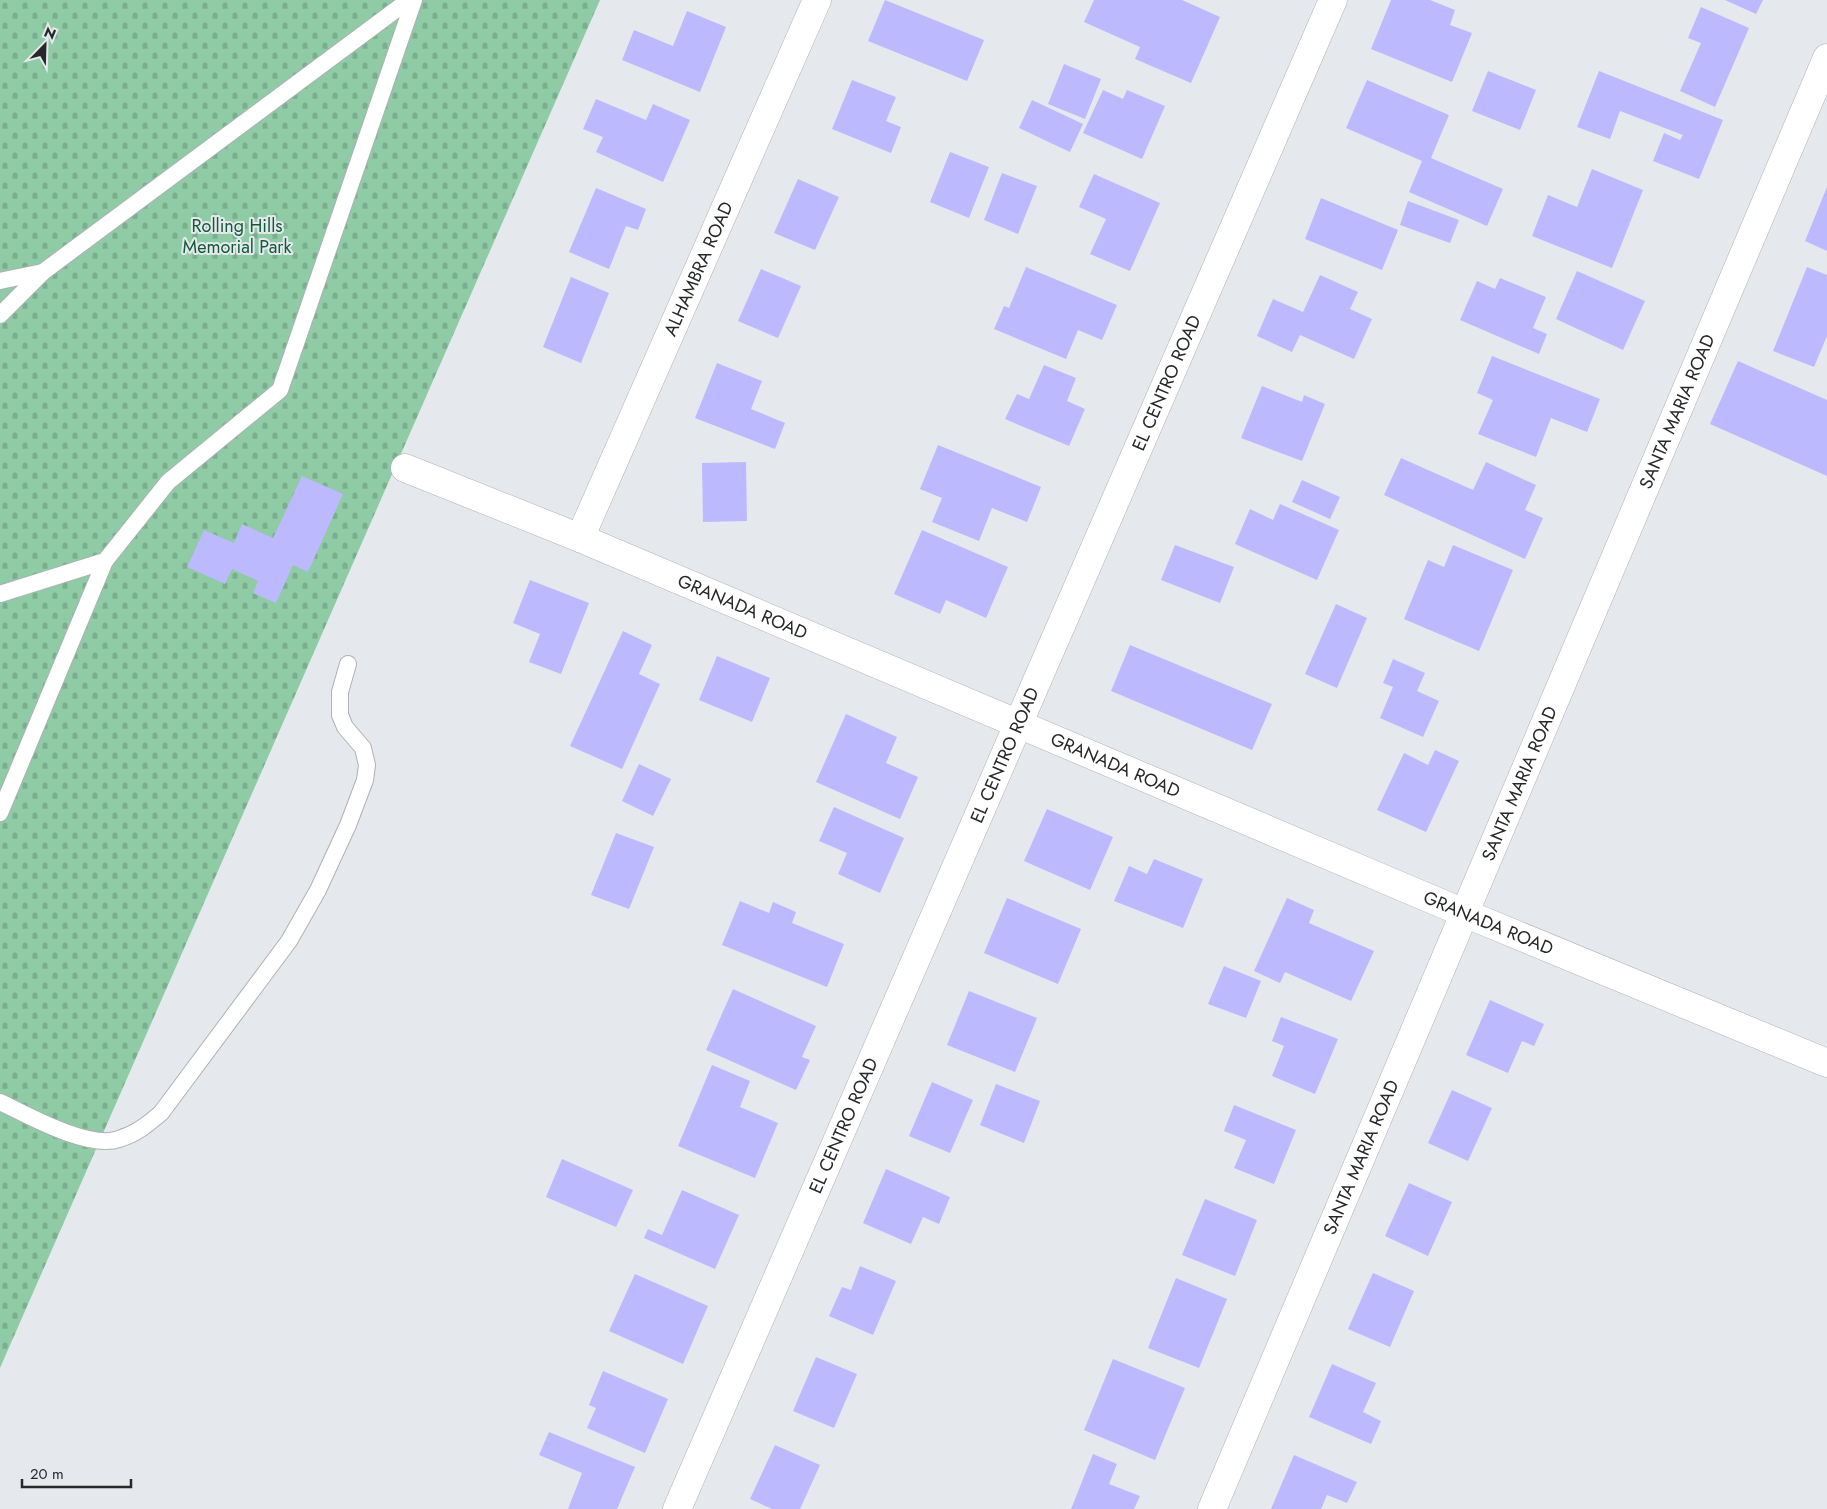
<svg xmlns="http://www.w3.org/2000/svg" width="1827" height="1509" viewBox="0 0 1827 1509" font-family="Jost,sans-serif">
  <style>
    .cemetery { fill: url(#cemetery-stones) }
    .building { fill: #bcb9ff }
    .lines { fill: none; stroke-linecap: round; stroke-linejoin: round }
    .service-casing { stroke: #adb1b5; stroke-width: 18 }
    .minor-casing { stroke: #adb1b5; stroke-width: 29 }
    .service { stroke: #fff; stroke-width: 16 }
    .minor { stroke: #fff; stroke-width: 28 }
    .labels { text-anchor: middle; stroke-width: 4; stroke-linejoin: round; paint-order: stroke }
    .park-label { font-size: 18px; fill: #115a36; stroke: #e5e9ed }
    .street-label { font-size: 18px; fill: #262829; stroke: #e5e9ed }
  </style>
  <defs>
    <pattern id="cemetery-stones" width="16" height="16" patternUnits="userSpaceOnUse" patternTransform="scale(1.25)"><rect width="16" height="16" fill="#8fcba5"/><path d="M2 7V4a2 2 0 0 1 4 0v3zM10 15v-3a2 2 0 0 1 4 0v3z" fill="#7bae8e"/></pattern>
  </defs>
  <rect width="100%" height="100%" fill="#e5e9ed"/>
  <polygon class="cemetery" points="0,0 600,0 0,1368"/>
  <g class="building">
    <polygon points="885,0 984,40 967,81 868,41"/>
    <polygon points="1094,0 1182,0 1220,17 1191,83 1135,59 1140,47 1084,22"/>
    <polygon points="1391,0 1430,0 1455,10 1450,25 1472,33 1452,82 1371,49"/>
    <polygon points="1725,0 1763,0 1756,14"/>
    <polygon points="1701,7 1749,28 1715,107 1680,91 1701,43 1688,38"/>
    <polygon points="687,11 726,27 700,92 622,60 634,30 673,46"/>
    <polygon points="1064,64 1101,79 1085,119 1048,104"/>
    <polygon points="1488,71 1536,90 1520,130 1472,111"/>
    <polygon points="1599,71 1723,120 1699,179 1653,161 1664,133 1680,140 1683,135 1620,111 1610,139 1577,127"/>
    <polygon points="852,80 896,97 886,121 901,127 891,153 832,129"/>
    <polygon points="1367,80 1449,115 1431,158 1503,189 1487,226 1409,192 1422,161 1346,128"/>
    <polygon points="1103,90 1123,99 1127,90 1165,106 1142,159 1083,133"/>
    <polygon points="596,99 646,120 653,104 690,120 663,182 596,152 603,137 583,129"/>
    <polygon points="1032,100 1083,124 1070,152 1019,128"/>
    <polygon points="950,152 989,167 969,218 930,202"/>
    <polygon points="1592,169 1643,190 1612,268 1532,236 1548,195 1577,207"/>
    <polygon points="1002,173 1037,186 1018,234 984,220"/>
    <polygon points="1094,174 1160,203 1130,271 1090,254 1106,219 1079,207"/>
    <polygon points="798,179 839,197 815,250 774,233"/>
    <polygon points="1827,187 1827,251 1805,241"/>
    <polygon points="596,188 646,209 638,230 626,226 609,269 569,252"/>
    <polygon points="1321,198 1398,230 1382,270 1305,239"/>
    <polygon points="1408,201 1459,220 1450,243 1400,225"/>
    <polygon points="1026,267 1117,305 1102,340 1078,330 1066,359 994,329 1004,306 1009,308"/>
    <polygon points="1807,267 1827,275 1827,336 1814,367 1773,351"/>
    <polygon points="761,269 801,286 778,338 738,321"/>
    <polygon points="1577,271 1645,301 1623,350 1556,319"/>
    <polygon points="1320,275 1358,292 1350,309 1372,319 1354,359 1300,335 1292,352 1257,336 1273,299 1303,312"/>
    <polygon points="571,277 609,293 581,363 543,347"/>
    <polygon points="1500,278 1546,297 1533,328 1547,334 1539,354 1460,320 1477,281 1495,289"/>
    <polygon points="1492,356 1600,399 1587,432 1551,418 1536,457 1478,434 1493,400 1477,393"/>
    <polygon points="1738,361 1827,400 1827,476 1710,424"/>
    <polygon points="717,363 762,381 751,409 785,423 775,449 695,418"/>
    <polygon points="1044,365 1076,378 1067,401 1085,409 1069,446 1005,419 1017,394 1029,399"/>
    <polygon points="1262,386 1302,402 1304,395 1325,404 1302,461 1241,438"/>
    <polygon points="938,445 1041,487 1027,522 992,508 979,541 932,522 942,498 920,489"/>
    <polygon points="1401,458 1473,490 1486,462 1536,485 1525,510 1543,518 1525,559 1384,495"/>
    <polygon points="746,462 747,521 703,522 702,463"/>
    <polygon points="302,476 343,494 308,572 293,565 276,603 253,593 258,581 232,569 225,584 187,567 204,530 234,543 242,524 273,538"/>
    <polygon points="1302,480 1340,497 1330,519 1292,502"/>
    <polygon points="1280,504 1339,530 1317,580 1235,544 1250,509 1273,520"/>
    <polygon points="922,530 1008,567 986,618 946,600 940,614 894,594"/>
    <polygon points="1175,545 1234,567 1220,603 1161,580"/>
    <polygon points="1453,545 1513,570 1479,651 1404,619 1428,560 1444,567"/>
    <polygon points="530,580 589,603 561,674 529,662 540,634 513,623"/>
    <polygon points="1336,604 1367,618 1337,688 1305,674"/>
    <polygon points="623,631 652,645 639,674 660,684 622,769 570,746"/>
    <polygon points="1130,645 1272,704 1252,750 1111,691"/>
    <polygon points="717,656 770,678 752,722 699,700"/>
    <polygon points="1393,659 1425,673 1417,691 1439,701 1423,737 1380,718 1393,687 1383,683"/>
    <polygon points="846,714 897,737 886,763 918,777 900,819 816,782"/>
    <polygon points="1435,750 1459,761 1426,832 1377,810 1404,753 1428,765"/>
    <polygon points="639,764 671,779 653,816 622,801"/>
    <polygon points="834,807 904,838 880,893 838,874 847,853 819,841"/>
    <polygon points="1047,809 1113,837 1090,890 1024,861"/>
    <polygon points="616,833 654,847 629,909 591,895"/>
    <polygon points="1154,859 1203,879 1183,928 1114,901 1129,866 1147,874"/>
    <polygon points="1007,898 1081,929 1058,984 984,953"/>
    <polygon points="1287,898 1314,910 1309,923 1374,951 1351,1001 1285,972 1280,983 1254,971"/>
    <polygon points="740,901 769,913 773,902 796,912 792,923 844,944 827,987 722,945"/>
    <polygon points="1224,966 1261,981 1246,1018 1208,1004"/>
    <polygon points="733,989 816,1026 802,1057 810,1060 796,1090 706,1050"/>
    <polygon points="969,991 1037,1018 1015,1072 947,1045"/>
    <polygon points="1490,1000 1544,1024 1534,1046 1522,1041 1508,1073 1466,1055"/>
    <polygon points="1281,1017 1338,1039 1315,1094 1272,1076 1284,1046 1272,1041"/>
    <polygon points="712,1065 750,1081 740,1107 778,1123 755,1178 678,1146"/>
    <polygon points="932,1082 973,1100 950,1153 909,1136"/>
    <polygon points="996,1084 1040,1101 1024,1143 980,1125"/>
    <polygon points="1452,1090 1492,1108 1468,1161 1428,1143"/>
    <polygon points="1234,1105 1296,1130 1274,1184 1234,1168 1246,1140 1224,1131"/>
    <polygon points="562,1159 633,1190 616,1227 546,1197"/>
    <polygon points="886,1169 950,1197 939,1224 923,1217 911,1244 863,1223"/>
    <polygon points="1409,1183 1452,1202 1428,1256 1385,1236"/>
    <polygon points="682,1190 739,1215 715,1269 644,1238 648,1229 662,1235"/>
    <polygon points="1205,1199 1257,1220 1235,1276 1182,1255"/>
    <polygon points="860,1266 896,1281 873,1335 829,1316 842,1287 851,1290"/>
    <polygon points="1373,1273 1414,1291 1390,1347 1348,1329"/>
    <polygon points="635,1274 708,1306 683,1364 609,1331"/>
    <polygon points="1176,1278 1227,1299 1199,1368 1148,1348"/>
    <polygon points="816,1357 857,1374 834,1428 793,1411"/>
    <polygon points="1113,1359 1185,1388 1155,1460 1084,1430"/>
    <polygon points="1332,1364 1376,1383 1363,1412 1381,1421 1371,1444 1309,1417"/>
    <polygon points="603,1371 668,1399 645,1453 587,1428 596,1408 589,1405"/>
    <polygon points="549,1432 635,1467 617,1509 568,1509 582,1473 539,1455"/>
    <polygon points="775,1445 820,1465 800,1509 772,1509 750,1499"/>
    <polygon points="1093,1454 1117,1464 1109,1484 1140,1496 1134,1509 1071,1509"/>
    <polygon points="1294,1455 1357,1482 1347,1503 1327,1495 1321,1509 1271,1509"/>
  </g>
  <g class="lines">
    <g class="service-casing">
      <g id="service">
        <polyline points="0,281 43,272"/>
        <polyline points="0,315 43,272 409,0"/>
        <polyline points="105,561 168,482 280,390 414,0"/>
        <polyline points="0,594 105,561 0,813"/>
        <path d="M 0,1102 C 27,1115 89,1150 119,1139 C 136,1134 148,1124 161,1113 L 289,941 L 318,890 L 348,825 L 365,780 L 367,765 L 363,748 L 345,727 L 340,715 L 340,692 L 348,664"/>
      </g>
    </g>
    <g class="minor-casing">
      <g id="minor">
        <path id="s1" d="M 405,468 L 580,538 L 1464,913 L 1827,1063"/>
        <path id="s2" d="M 580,538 L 817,0"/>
        <path id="s3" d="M 677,1509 L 1333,0"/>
        <path id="s4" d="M 1212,1509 L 1827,58"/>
      </g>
    </g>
    <use href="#service" class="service"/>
    <use href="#minor" class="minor"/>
  </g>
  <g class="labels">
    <g class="park-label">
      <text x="237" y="232">Rolling Hills<tspan x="237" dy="21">Memorial Park</tspan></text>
    </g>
    <g class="street-label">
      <text dy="6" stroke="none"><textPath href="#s2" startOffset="294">ALHAMBRA ROAD</textPath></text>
      <text dy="6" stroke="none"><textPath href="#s3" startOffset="1228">EL CENTRO ROAD</textPath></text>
      <text dy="6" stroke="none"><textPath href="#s4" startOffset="1192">SANTA MARIA ROAD</textPath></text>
      <text dy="6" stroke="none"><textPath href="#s1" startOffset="365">GRANADA ROAD</textPath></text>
      <text dy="6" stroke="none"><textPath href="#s3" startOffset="822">EL CENTRO ROAD</textPath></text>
      <text dy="6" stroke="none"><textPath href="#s1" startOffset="770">GRANADA ROAD</textPath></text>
      <text dy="6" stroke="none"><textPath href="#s4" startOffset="788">SANTA MARIA ROAD</textPath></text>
      <text dy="6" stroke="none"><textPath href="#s1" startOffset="1175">GRANADA ROAD</textPath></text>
      <text dy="6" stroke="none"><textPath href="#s3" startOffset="418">EL CENTRO ROAD</textPath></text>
      <text dy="6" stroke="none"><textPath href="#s4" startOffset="382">SANTA MARIA ROAD</textPath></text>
    </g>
  </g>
  <g transform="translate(45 45) rotate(23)" stroke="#e5e9ed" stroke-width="4" paint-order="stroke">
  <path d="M0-4L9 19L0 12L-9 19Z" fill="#262829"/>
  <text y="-8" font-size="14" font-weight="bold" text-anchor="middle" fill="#262829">N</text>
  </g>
  <path d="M22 1479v8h109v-8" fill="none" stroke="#262829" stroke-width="2.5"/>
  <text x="30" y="1479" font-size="15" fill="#262829" stroke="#e5e9ed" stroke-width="4" paint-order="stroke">20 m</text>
</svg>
